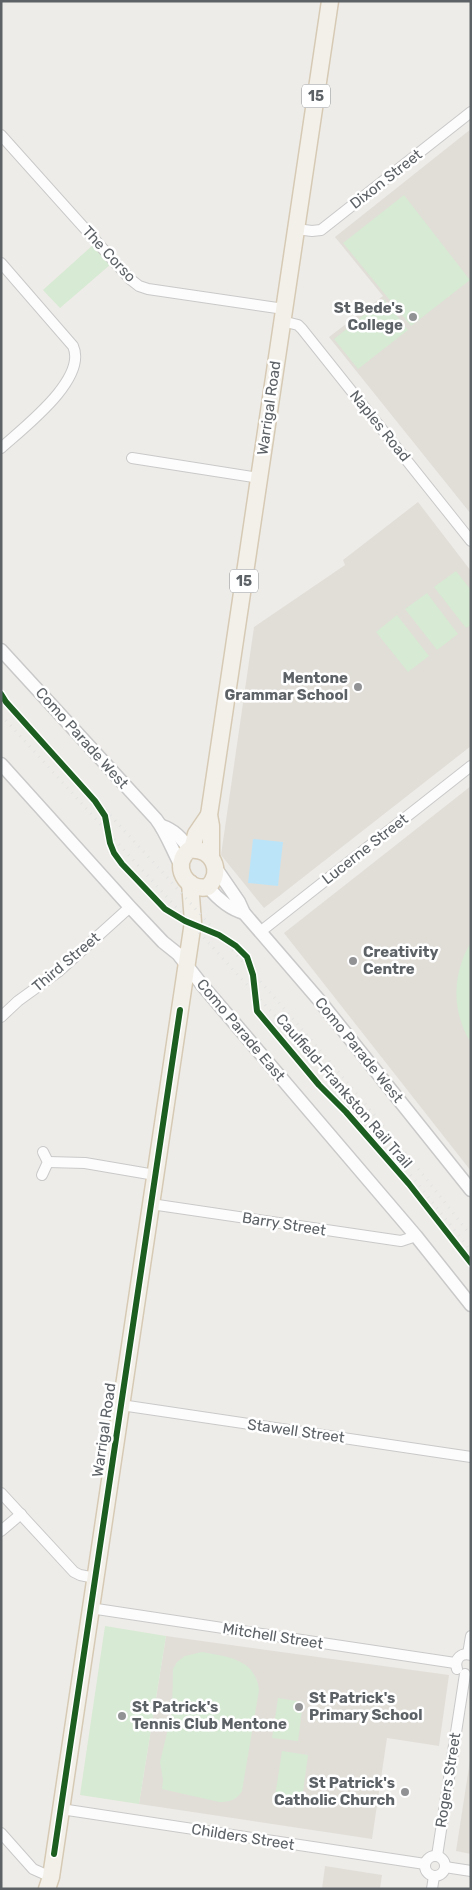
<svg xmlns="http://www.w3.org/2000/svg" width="472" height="1890" viewBox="0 0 472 1890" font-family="Rubik,sans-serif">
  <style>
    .education { fill: #e1ded8 }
    .green { fill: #d7ead3 }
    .water { fill: #bce4f8 }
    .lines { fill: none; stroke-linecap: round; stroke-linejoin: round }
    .minor-casing { stroke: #c9c9c9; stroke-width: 12 }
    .tertiary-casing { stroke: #c9c9c9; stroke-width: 15 }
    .primary-casing { stroke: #d6cab5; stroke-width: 19 }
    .minor { stroke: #fcfcfc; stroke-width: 10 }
    .tertiary { stroke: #fcfcfc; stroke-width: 12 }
    .primary { stroke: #f3f0e9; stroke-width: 16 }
    .rail { stroke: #e3e4e3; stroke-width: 3; stroke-dasharray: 1 6; stroke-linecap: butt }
    .cycleway-casing { stroke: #fff; stroke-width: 9 }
    .cycleway { stroke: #1b5e20; stroke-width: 6 }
    .poi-dot { fill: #909294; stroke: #fff; stroke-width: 2 }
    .labels { text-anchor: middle; stroke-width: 5; stroke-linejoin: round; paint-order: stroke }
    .shield { fill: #fff; stroke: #8e9195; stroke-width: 1 }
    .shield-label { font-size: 14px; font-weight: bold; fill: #5d6267 }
    .street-label { font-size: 15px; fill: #5d6267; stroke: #fff }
    .poi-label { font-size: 15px; font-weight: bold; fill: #5d6267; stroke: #fff; text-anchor: end }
  </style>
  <rect width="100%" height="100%" fill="#eeece8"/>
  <g class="education">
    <polygon points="471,129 471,514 329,337 383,296 335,237"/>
    <polygon points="418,502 471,571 471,746 264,908 221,855 254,627 345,565 343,560"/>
    <polygon points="471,786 471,1171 284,933"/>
    <polygon points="166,1636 449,1675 439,1746 387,1738 372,1839 139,1804"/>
    <polygon points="471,1754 471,1854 456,1851"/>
    <polygon points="325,1866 382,1875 380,1889 322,1889"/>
  </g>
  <g class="green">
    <polygon points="404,195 470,280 411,326 343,243"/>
    <polygon points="93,245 111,264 60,308 43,290"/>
    <polygon points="384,299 408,330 358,369 334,339"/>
    <polygon points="456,571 471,590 471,625 466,628 434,587"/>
    <polygon points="427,593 458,634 437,650 405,609"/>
    <polygon points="397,615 429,656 408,672 376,632"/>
    <path d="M 471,942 L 471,1043 C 451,1011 452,974 471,942 Z"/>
    <polygon points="105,1626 166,1636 139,1804 80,1795"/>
    <path d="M 202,1652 C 227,1657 255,1658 259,1690 L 242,1791 C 237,1800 229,1802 219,1802 L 162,1789 L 163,1780 L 160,1762 L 172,1712 L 173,1669 L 177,1662 L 185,1656 Z"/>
    <polygon points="278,1698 303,1702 298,1741 272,1738"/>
    <polygon points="282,1751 308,1755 301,1807 274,1803"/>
  </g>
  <polygon class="water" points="253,839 283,842 278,886 248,883"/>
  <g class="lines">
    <g class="minor-casing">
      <g id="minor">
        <polyline points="1,135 130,279 139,286 148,289 284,309"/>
        <polyline points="296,229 312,231 321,230 471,112"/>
        <path d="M 1,263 L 73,346 C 88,379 23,428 1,448"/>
        <polyline points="282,321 298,325 302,329 471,541"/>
        <polyline points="132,458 259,478"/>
        <polyline points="260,932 471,766"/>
        <polyline points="1,1017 18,1001 58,972 130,907"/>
        <polyline points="48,1162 85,1163 155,1175"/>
        <polyline points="42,1175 48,1162 43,1152"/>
        <polyline points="151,1204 394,1240 401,1241 416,1236"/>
        <polyline points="121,1405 471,1457"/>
        <polyline points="1,1493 74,1572 80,1575 95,1578"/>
        <polyline points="1,1531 21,1514"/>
        <polyline points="90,1608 455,1663"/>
        <polyline points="468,1654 471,1636"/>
        <path d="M 457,1669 C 454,1659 461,1652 471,1655"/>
        <polyline points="61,1809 425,1864"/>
        <polyline points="1,1833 33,1869 51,1877"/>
        <circle cx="435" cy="1866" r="10"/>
        <polyline points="437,1856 465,1674"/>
        <polyline points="445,1867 471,1871"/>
        <polyline points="432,1889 434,1876"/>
      </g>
    </g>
    <g class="tertiary-casing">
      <g id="tertiary">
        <path d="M 1,650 L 156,819 C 166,832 172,849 180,864"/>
        <polyline points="1,764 130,907 163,942 178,954 202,985 416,1236 471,1305"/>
        <path d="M 162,826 C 174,830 183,839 189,850"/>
        <polyline points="215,867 239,902 244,913 319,1000 471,1190"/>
        <path d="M 208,887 C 218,899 229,909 244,913"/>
      </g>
    </g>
    <g class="primary-casing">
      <g id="primary">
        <polyline points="192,849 196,834 209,815"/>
        <path d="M 189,850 C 212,847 224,871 208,887 C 186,892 171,865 189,850 Z"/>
        <polyline points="211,856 211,826 209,815 330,1"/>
        <polyline points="47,1889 51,1877 193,922 190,883"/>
      </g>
    </g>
    <use href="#minor" class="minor"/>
    <use href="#tertiary" class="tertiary"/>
    <use href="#primary" class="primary"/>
    <g class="rail">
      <path d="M 1,697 C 163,872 326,1047 471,1236"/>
      <polyline points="1,715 320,1065 392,1151 471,1251"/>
    </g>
    <g class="cycleway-casing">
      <g id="cycleway">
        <polyline points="1,694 6,702 95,801 105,816 110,843 114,853 122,864 165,909 185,921 219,935 236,946 247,957 253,975 257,1011 319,1085 346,1112 409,1184 471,1263"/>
        <polyline points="54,1854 180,1010"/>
      </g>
    </g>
    <use href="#cycleway" class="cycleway"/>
  </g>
  <g class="poi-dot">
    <circle cx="413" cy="317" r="5"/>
    <circle cx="358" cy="687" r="5"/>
    <circle cx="353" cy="961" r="5"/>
    <circle cx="299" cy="1707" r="5"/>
    <circle cx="122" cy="1716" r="5"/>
    <circle cx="405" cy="1792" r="5"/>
  </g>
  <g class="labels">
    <g class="shield">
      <rect x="302" y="84.5" width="28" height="23" rx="4"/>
      <rect x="230" y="569.5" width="28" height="23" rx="4"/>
    </g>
    <g class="shield-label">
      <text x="316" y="101">15</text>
      <text x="244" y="586">15</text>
    </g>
    <g class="street-label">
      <text transform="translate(386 179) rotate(-38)" y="5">Dixon Street</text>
      <text transform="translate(109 254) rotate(47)" y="5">The Corso</text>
      <text transform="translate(269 408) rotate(-82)" y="5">Warrigal Road</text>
      <text transform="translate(380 426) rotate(51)" y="5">Naples Road</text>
      <text transform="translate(82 738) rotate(48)" y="5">Como Parade West</text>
      <text transform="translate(365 849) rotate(-38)" y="5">Lucerne Street</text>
      <text transform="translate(66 962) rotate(-40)" y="5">Third Street</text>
      <text transform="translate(241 1030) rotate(50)" y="5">Como Parade East</text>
      <text transform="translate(359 1050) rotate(51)" y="5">Como Parade West</text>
      <text transform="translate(344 1091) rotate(49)" y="5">Caulfield-Frankston Rail Trail</text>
      <text transform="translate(284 1224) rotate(9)" y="5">Barry Street</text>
      <text transform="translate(104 1430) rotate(-82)" y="5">Warrigal Road</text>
      <text transform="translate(296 1431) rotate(8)" y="5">Stawell Street</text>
      <text transform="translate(273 1636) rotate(9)" y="5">Mitchell Street</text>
      <text transform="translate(448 1780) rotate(-81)" y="5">Rogers Street</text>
      <text transform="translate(243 1837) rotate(9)" y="5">Childers Street</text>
    </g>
    <g class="poi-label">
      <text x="403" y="313">St Bede's<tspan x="403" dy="17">College</tspan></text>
      <text x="348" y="683">Mentone<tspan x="348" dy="17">Grammar School</tspan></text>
      <text x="363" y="957" text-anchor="start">Creativity<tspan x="363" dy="17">Centre</tspan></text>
      <text x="309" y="1703" text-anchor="start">St Patrick's<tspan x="309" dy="17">Primary School</tspan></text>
      <text x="132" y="1712" text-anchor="start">St Patrick's<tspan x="132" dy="17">Tennis Club Mentone</tspan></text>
      <text x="395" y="1788">St Patrick's<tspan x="395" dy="17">Catholic Church</tspan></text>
    </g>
  </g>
  <rect width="472" height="1890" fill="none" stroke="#5d6267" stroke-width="5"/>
</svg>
